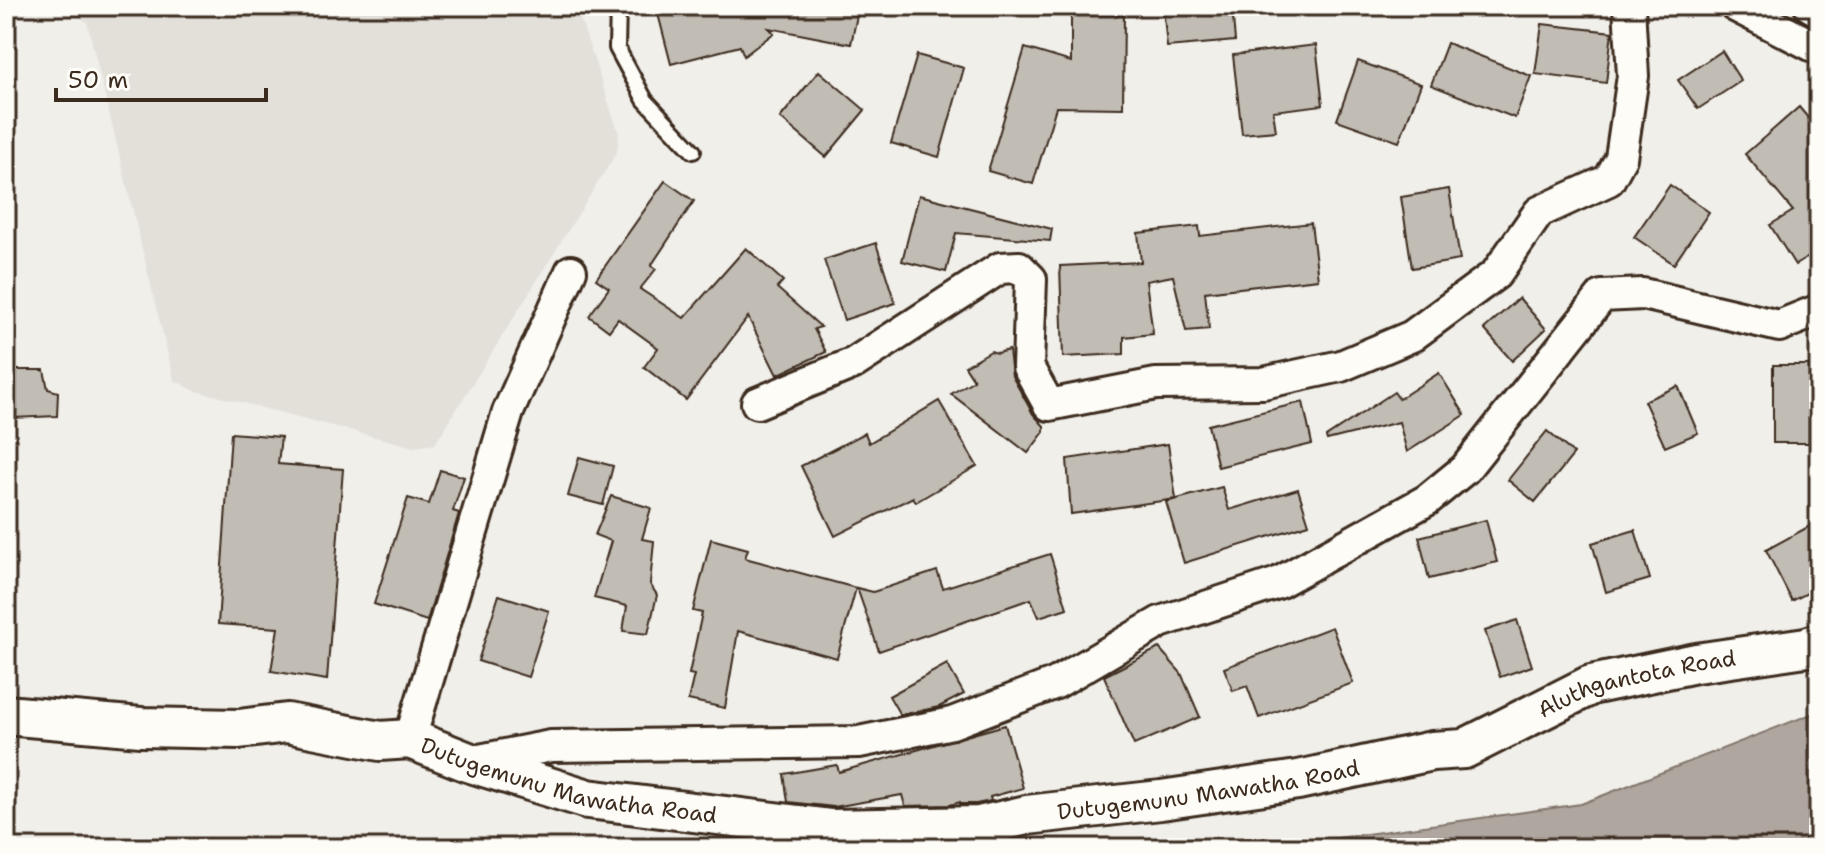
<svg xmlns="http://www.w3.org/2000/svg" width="1825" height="854" viewBox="0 0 1825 854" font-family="'Shantell Sans',sans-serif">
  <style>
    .built { fill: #e3e0da }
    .water { fill: #aea69f; stroke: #80746b; stroke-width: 2 }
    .building { fill: #c1bcb4; stroke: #3b2a1e; stroke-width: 2 }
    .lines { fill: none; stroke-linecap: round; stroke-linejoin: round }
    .service-casing { stroke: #3b2a1e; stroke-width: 20 }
    .minor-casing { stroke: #3b2a1e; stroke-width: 36 }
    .tertiary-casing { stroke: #3b2a1e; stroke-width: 44 }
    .service { stroke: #fdfcf7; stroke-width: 14 }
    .minor { stroke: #fdfcf7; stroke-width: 30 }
    .tertiary { stroke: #fdfcf7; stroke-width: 38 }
    .labels { text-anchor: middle; stroke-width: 8; stroke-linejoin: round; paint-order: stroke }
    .street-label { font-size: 22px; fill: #3b2a1e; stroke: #fdfcf7 }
  </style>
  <rect width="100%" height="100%" fill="#f1efea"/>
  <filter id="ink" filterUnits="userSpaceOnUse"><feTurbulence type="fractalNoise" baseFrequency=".0125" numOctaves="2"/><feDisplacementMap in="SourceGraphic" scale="16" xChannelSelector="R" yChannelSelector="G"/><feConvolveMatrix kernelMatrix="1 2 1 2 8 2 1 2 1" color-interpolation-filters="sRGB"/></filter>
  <g filter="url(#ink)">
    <polygon class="built" points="39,6 576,6 619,134 617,152 435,444 414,447 193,390 174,380 87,22 74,14"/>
    <polygon class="water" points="1819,711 1819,848 1266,848 1581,804"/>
    <g class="building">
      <polygon points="656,6 859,6 851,44 769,28 774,33 744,56 740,46 671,64"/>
      <polygon points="1163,6 1232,6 1235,41 1167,47"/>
      <polygon points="1071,14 1124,15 1123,108 1056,107 1033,184 988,171 1025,48 1071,62"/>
      <polygon points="1542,24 1612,32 1606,83 1535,74"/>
      <polygon points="1447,43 1531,76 1515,118 1431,85"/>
      <polygon points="1316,45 1323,105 1273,111 1276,131 1242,134 1233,55"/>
      <polygon points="1722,51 1741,81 1698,109 1678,80"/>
      <polygon points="917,55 964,68 939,157 891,143"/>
      <polygon points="1358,61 1421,84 1399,142 1337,120"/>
      <polygon points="819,71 865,110 826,157 780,118"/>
      <polygon points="1799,107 1819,131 1819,251 1795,265 1770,225 1793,211 1745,154"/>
      <polygon points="665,181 694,201 651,266 656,269 640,289 684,318 746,248 783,281 777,288 821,327 814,329 826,352 777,375 748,317 686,400 644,367 658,348 618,319 609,331 589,316 609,288 596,279"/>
      <polygon points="1670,185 1709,212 1674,264 1634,237"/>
      <polygon points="1449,189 1460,260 1412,268 1401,197"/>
      <polygon points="919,195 1052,229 1050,241 956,233 946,272 902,261"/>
      <polygon points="1311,223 1318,279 1205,292 1209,329 1186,331 1173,276 1146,281 1153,334 1124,337 1124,354 1063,357 1060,266 1141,262 1138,233 1199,226 1200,236"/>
      <polygon points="876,243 895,303 844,320 824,260"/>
      <polygon points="1519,298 1546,329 1512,361 1484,329"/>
      <polygon points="1009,350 1012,376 1033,414 1044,426 1044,432 1028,453 951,394 974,380 965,366 991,351 997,353"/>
      <rect x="1773" y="365" width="36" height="78"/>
      <polygon points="14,370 44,370 48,389 58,392 57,416 13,418"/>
      <polygon points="1439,373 1465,415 1407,452 1399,422 1327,440 1326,437 1394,392 1399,399"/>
      <polygon points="1678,386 1698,433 1665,447 1644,401"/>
      <polygon points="939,401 977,466 916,502 913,497 835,536 801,466 865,433 869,443"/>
      <polygon points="1303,402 1312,444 1218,467 1208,425"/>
      <polygon points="1547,431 1574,454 1535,502 1508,480"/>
      <polygon points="231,433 281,437 278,464 343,469 327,680 271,671 278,628 218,624"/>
      <polygon points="1168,444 1176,499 1071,514 1067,459"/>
      <polygon points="579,457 613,466 603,505 568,496"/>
      <polygon points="440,470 464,477 453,511 459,513 427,621 374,604 408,498 429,504"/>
      <polygon points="1222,487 1229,510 1298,489 1309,524 1184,563 1166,502"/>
      <polygon points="611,496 651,508 642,539 654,541 650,584 657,595 648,634 623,631 627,606 594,598 611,541 595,535"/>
      <polygon points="1486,520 1497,562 1429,579 1419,537"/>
      <polygon points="1819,521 1819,587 1792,601 1766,550"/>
      <polygon points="1635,530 1650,579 1606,592 1592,543"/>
      <polygon points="711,539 748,549 745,558 856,588 837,658 738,631 725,708 688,700 694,675 689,674 702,613 693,611"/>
      <polygon points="1050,554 1067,608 1039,617 1031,599 879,651 857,588 873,592 937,571 943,588"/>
      <polygon points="499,595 549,611 528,677 478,661"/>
      <polygon points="1517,620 1532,666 1500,677 1485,631"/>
      <polygon points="1332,627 1353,683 1259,718 1247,686 1233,691 1224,668"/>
      <polygon points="1159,648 1181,673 1200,717 1134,745 1104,676"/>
      <polygon points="947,664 964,694 939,707 900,715 889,696"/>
      <polygon points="1005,725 1023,788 990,797 991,801 976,804 960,804 960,802 950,805 905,806 902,795 834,807 788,802 784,774 837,765 839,772"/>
    </g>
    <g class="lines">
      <g class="service-casing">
        <polyline id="service" points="618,6 617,48 645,100 693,151"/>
      </g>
      <g class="minor-casing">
        <g id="minor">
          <polyline points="1735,6 1819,49"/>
          <polyline points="1810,6 1819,11"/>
          <polyline points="757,403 854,363 1000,268 1019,267 1031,279 1028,367 1049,405 1156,384 1263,383 1341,366 1412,336 1496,274 1539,212 1609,180 1621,158 1633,76 1629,6"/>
          <polyline points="410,739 508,412 571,271"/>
          <polyline points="469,762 551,746 859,742 952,723 1056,683 1160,622 1278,583 1427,500 1465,469 1602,296 1643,294 1779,326 1819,310"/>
        </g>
      </g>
      <g class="tertiary-casing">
        <g id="tertiary">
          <path id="s1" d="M 6,715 L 141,727 L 239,729 L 287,723 L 380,741 L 410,739 L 468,762 L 588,799 L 831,829 L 979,826 L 1027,815 L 1161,800 L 1298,780 L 1432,751 L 1464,749 L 1591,685 L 1696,663 L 1806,647 L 1819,643"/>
        </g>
      </g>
      <use href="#service" class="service"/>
      <use href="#minor" class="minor"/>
      <use href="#tertiary" class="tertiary"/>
    </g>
  </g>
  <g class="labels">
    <g class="street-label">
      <text dy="8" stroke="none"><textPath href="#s1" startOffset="1666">Aluthgantota Road</textPath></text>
      <text dy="8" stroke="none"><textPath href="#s1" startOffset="572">Dutugemunu Mawatha Road</textPath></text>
      <text dy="8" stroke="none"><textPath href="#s1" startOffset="1220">Dutugemunu Mawatha Road</textPath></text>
    </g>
  </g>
  <rect width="1825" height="854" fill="none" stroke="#fdfcf7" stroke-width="32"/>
  <rect x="16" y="16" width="1793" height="822" fill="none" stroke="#3b2a1e" stroke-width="3" filter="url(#ink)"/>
  <path d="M56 88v12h210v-12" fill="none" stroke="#3b2a1e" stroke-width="4"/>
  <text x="68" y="88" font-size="24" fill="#3b2a1e" stroke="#fdfcf7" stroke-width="6" paint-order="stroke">50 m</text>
</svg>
